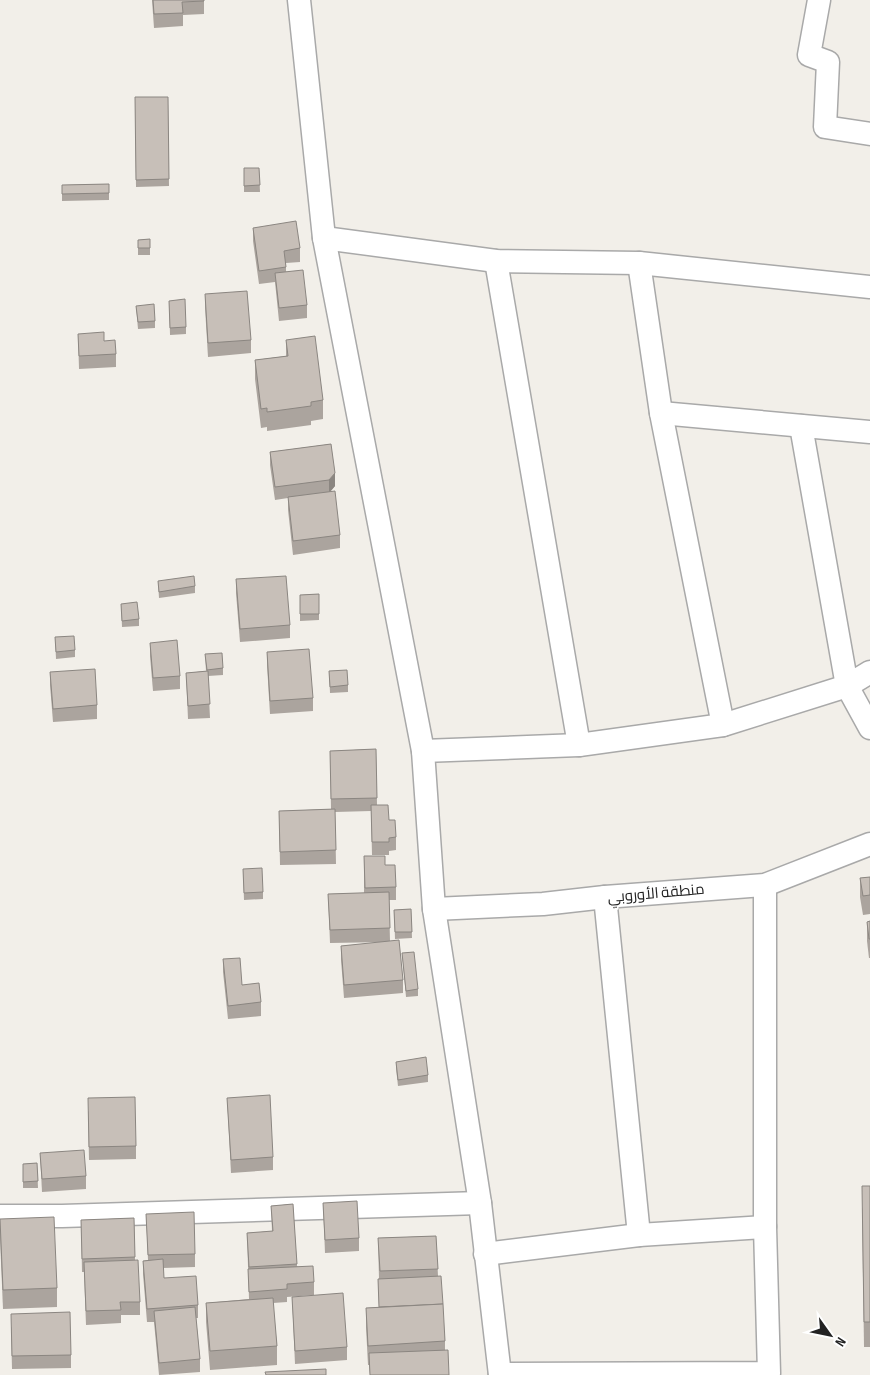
<svg xmlns="http://www.w3.org/2000/svg" width="870" height="1375" viewBox="0 0 870 1375" font-family="'Sofia Sans Condensed',Cairo,sans-serif">
  <style>
    .lines { fill: none; stroke-linecap: round; stroke-linejoin: round }
    .minor-casing { stroke: #a9a9a9; stroke-width: 25 }
    .minor { stroke: #fff; stroke-width: 22 }
    .wall { fill: #aba49e }
    .shaded-wall { fill: #8b8681 }
    .building { fill: #c7bfb8; stroke: #8b8681 }
    .labels { text-anchor: middle; stroke-width: 4; stroke-linejoin: round; paint-order: stroke }
    .street-label { font-size: 15px; fill: #222; stroke: #fff }
  </style>
  <rect width="100%" height="100%" fill="#f2efe9"/>
  <g class="lines">
    <g class="minor-casing">
      <g id="minor">
        <polyline points="299,0 324,238 423,751 434,909 480,1203 500,1375"/>
        <polyline points="819,0 809,55 828,62 825,127 870,134"/>
        <polyline points="324,238 496,261 639,263 870,287"/>
        <polyline points="496,261 579,745"/>
        <polyline points="639,263 661,413 723,725"/>
        <polyline points="661,413 870,432"/>
        <polyline points="801,426 847,686 870,728"/>
        <polyline points="423,751 579,745 723,725 847,686 870,672"/>
        <polyline points="605,897 639,1235"/>
        <polyline points="434,909 543,904 605,897 765,885 870,844"/>
        <polyline points="0,1216 62,1216 480,1203"/>
        <polyline points="485,1254 639,1235 765,1227"/>
        <polyline points="500,1374 769,1373 765,1227 765,885"/>
      </g>
    </g>
    <use href="#minor" class="minor"/>
  </g>
  <g class="wall">
    <polygon points="152,0 204,0 204,14 183,15 183,26 154,28"/>
    <polygon points="135,97 168,97 169,186 136,187"/>
    <polygon points="244,168 259,168 260,192 244,192"/>
    <polygon points="109,184 109,200 62,201 62,185"/>
    <polygon points="253,228 300,248 300,262 286,263 286,271 307,305 307,318 279,321 275,282 259,284 253,241"/>
    <polygon points="150,239 150,255 138,255 138,240"/>
    <polygon points="205,294 251,340 251,353 208,357 205,307"/>
    <polygon points="169,301 186,327 186,334 170,335"/>
    <polygon points="136,306 155,321 155,328 138,329"/>
    <polygon points="78,334 104,341 116,354 116,367 79,369"/>
    <polygon points="286,340 323,400 323,419 311,421 311,425 267,431 267,427 261,428 255,379 255,360 286,356"/>
    <polygon points="331,444 335,486 330,492 340,535 340,548 293,555 288,510 288,498 275,500 270,465 270,452"/>
    <polygon points="236,579 290,625 290,638 240,642 236,593"/>
    <polygon points="158,581 195,586 195,593 159,598"/>
    <polygon points="319,594 319,620 300,621 300,595"/>
    <polygon points="121,604 139,619 139,626 122,627"/>
    <polygon points="55,637 75,650 75,657 56,659"/>
    <polygon points="150,643 180,676 180,689 153,691 150,656"/>
    <polygon points="267,652 313,698 313,711 270,714 267,665"/>
    <polygon points="205,654 223,668 223,675 208,676 210,718 188,719 186,673 206,671"/>
    <polygon points="329,671 348,685 348,692 330,693"/>
    <polygon points="50,672 97,705 97,719 53,722 50,685"/>
    <polygon points="376,749 377,805 389,820 396,837 396,850 389,851 389,855 372,855 371,811 335,812 336,864 280,865 279,811 331,809 330,751"/>
    <polygon points="364,856 385,865 396,887 396,900 389,900 390,941 403,980 403,993 344,998 341,960 341,946 386,942 330,943 328,894 364,893"/>
    <polygon points="243,869 263,892 263,899 244,900"/>
    <polygon points="870,877 870,914 863,915 860,897 860,878"/>
    <polygon points="411,909 412,938 395,939 394,910"/>
    <polygon points="870,921 870,958 869,958 867,941 867,922"/>
    <polygon points="402,953 418,989 418,996 406,997"/>
    <polygon points="223,959 242,985 261,1002 261,1016 228,1019 223,972"/>
    <polygon points="396,1062 428,1075 428,1082 398,1086 396,1068"/>
    <polygon points="227,1098 273,1157 273,1170 231,1173"/>
    <polygon points="88,1111 136,1146 136,1159 89,1160"/>
    <polygon points="40,1153 86,1176 86,1189 42,1192"/>
    <polygon points="37,1163 38,1188 23,1188 23,1164"/>
    <polygon points="870,1186 870,1347 864,1347 862,1210"/>
    <polygon points="323,1203 359,1238 359,1251 325,1253"/>
    <polygon points="293,1204 297,1266 314,1282 314,1295 287,1297 287,1302 273,1303 277,1346 277,1365 210,1370 206,1322 206,1303 249,1299 247,1233 272,1231 271,1206"/>
    <polygon points="146,1214 195,1254 195,1267 163,1268 164,1278 198,1305 198,1318 196,1318 200,1359 200,1372 159,1375 154,1322 147,1322 143,1274 143,1261 148,1260"/>
    <polygon points="134,1218 135,1260 140,1302 140,1315 121,1315 121,1323 86,1325 84,1272 82,1272 81,1220"/>
    <polygon points="0,1219 57,1288 57,1307 3,1309 0,1238"/>
    <polygon points="436,1236 438,1276 445,1341 445,1350 449,1375 370,1375 369,1365 368,1365 366,1327 366,1308 379,1307 378,1279 379,1279 378,1238"/>
    <polygon points="292,1297 347,1347 347,1360 295,1364"/>
    <polygon points="11,1327 71,1355 71,1368 12,1369"/>
  </g>
  <polygon class="shaded-wall" points="335,473 335,486 329,493 329,480"/>
  <g class="building">
    <polygon points="153,0 204,0 204,1 182,2 183,13 154,14"/>
    <polygon points="135,97 168,97 169,179 136,180"/>
    <polygon points="244,168 259,168 260,185 244,186"/>
    <polygon points="109,184 109,193 62,194 62,185"/>
    <polygon points="296,221 300,248 284,251 286,267 259,271 253,228"/>
    <polygon points="150,239 150,248 138,248 138,240"/>
    <polygon points="303,270 307,305 279,308 275,273"/>
    <polygon points="247,291 251,340 208,343 205,294"/>
    <polygon points="185,299 186,327 170,328 169,301"/>
    <polygon points="154,304 155,321 138,322 136,306"/>
    <polygon points="104,332 104,341 115,340 116,354 79,356 78,334"/>
    <polygon points="315,336 323,400 311,402 311,406 267,412 267,408 261,409 255,360 288,356 286,340"/>
    <polygon points="331,444 335,473 329,480 275,487 270,452"/>
    <polygon points="335,491 340,535 293,541 288,497"/>
    <polygon points="194,576 195,586 159,592 158,581"/>
    <polygon points="286,576 290,625 240,629 236,579"/>
    <polygon points="319,594 319,614 300,614 300,595"/>
    <polygon points="137,602 139,619 122,621 121,604"/>
    <polygon points="74,636 75,650 56,652 55,637"/>
    <polygon points="177,640 180,676 153,678 150,643"/>
    <polygon points="309,649 313,698 270,701 267,652"/>
    <polygon points="222,653 223,668 207,670 205,654"/>
    <polygon points="95,669 97,705 53,709 50,672"/>
    <polygon points="347,670 348,685 330,687 329,671"/>
    <polygon points="208,671 210,704 188,706 186,673"/>
    <polygon points="376,749 377,798 331,799 330,751"/>
    <polygon points="371,805 388,805 389,820 395,820 396,837 389,838 389,842 372,842"/>
    <polygon points="335,809 336,850 280,852 279,811"/>
    <polygon points="364,856 385,856 385,865 395,865 396,887 365,888"/>
    <polygon points="262,868 263,892 244,893 243,869"/>
    <polygon points="870,877 870,895 863,896 860,878"/>
    <polygon points="389,892 390,928 330,930 328,894"/>
    <polygon points="411,909 412,932 395,932 394,910"/>
    <polygon points="870,921 870,939 869,939 867,922"/>
    <polygon points="399,940 403,980 344,985 341,946"/>
    <polygon points="414,952 418,989 406,991 402,953"/>
    <polygon points="240,958 242,985 259,983 261,1002 228,1006 223,959"/>
    <polygon points="426,1057 428,1075 398,1080 396,1062"/>
    <polygon points="270,1095 273,1157 231,1160 227,1098"/>
    <polygon points="135,1097 136,1146 89,1147 88,1098"/>
    <polygon points="84,1150 86,1176 42,1179 40,1153"/>
    <polygon points="37,1163 38,1181 23,1182 23,1164"/>
    <polygon points="862,1186 870,1186 870,1322 864,1322"/>
    <polygon points="357,1201 359,1238 325,1240 323,1203"/>
    <polygon points="293,1204 297,1264 249,1267 247,1233 273,1231 271,1206"/>
    <polygon points="194,1212 195,1254 148,1255 146,1214"/>
    <polygon points="54,1217 57,1288 3,1290 0,1219"/>
    <polygon points="134,1218 135,1257 82,1259 81,1220"/>
    <polygon points="436,1236 438,1269 380,1271 378,1238"/>
    <polygon points="163,1259 164,1278 196,1276 198,1305 147,1309 143,1261"/>
    <polygon points="138,1260 140,1302 120,1302 121,1310 86,1311 84,1262"/>
    <polygon points="313,1266 314,1282 287,1284 287,1289 249,1292 248,1269"/>
    <polygon points="441,1276 443,1304 379,1307 378,1279"/>
    <polygon points="343,1293 347,1347 295,1351 292,1297"/>
    <polygon points="273,1298 277,1346 210,1351 206,1303"/>
    <polygon points="443,1304 445,1341 368,1346 366,1308"/>
    <polygon points="195,1307 200,1359 159,1363 154,1311"/>
    <polygon points="70,1312 71,1355 12,1356 11,1314"/>
    <polygon points="448,1350 449,1375 370,1375 369,1353"/>
    <polygon points="326,1369 326,1375 266,1375 265,1372"/>
  </g>
  <g class="labels">
    <g class="street-label">
      <text transform="translate(656 893) rotate(-5)" y="5">منطقة الأوروبي</text>
    </g>
  </g>
  <g transform="translate(830 1335) rotate(123)" stroke="#ffffff" stroke-width="4" paint-order="stroke">
  <path d="M0-4L9 19L0 12L-9 19Z" fill="#222222"/>
  <text y="-8" font-size="14" font-weight="bold" text-anchor="middle" fill="#222222">N</text>
  </g>
</svg>
